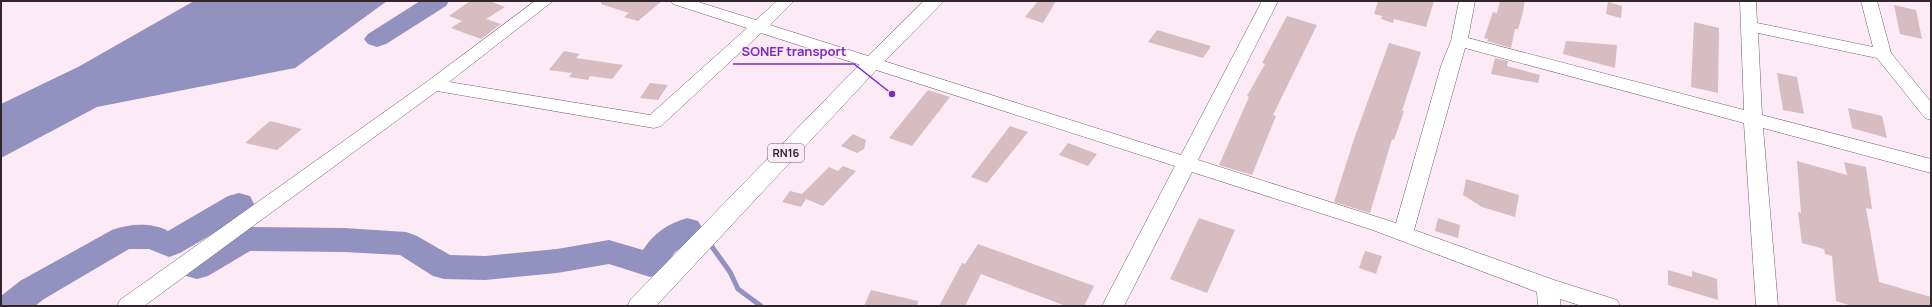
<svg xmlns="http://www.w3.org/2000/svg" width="1932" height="307" viewBox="0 0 1932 307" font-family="Manrope,sans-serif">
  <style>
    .water { fill: #9291bf }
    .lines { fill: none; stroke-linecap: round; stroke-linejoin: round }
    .stream { stroke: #9291bf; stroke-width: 5 }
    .river { fill: #9291bf; fill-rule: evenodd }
    .building { fill: #d7bcc1 }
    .minor-casing { stroke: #725f6c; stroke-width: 1 }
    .primary-casing { stroke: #725f6c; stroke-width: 1 }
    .minor { fill: #fff; fill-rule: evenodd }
    .primary { fill: #fff; fill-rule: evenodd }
    .labels { text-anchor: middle; stroke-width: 3; stroke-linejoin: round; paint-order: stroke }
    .shield { fill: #fceaf6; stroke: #6c6269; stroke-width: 1 }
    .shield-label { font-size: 11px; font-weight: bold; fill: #2f272c }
    .leader { fill: none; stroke: #7b2cbf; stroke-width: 1.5 }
    .callout-dot { fill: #7b2cbf; stroke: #fceaf6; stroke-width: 1.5 }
    .callout-label { font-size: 13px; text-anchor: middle; font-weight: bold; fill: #7b2cbf; stroke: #fceaf6; stroke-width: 3; stroke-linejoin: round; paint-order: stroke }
  </style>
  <rect width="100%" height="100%" fill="#fceaf6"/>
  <polygon class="water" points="194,1 387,1 295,68 97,107 1,158 1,104 78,67"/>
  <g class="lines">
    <polyline class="stream" points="710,244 730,272 738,289 761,306"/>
    <g class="river">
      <polygon points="420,1 449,1 446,6 386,44 377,47 368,44 364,39 368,34"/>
      <path d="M 239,193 L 250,196 L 254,204 L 250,212 L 180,253 L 169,257 L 149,249 L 129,249 L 44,299 L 35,306 L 1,306 L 1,296 L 20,281 L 112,230 C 129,224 151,222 168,231 L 228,196 Z"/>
      <path d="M 687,218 L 698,221 L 703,229 L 698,237 L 675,252 L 661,274 L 650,277 L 609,264 L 557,273 L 485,280 L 444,279 L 433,276 L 400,255 L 344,252 L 250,251 L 208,276 L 197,279 L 186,276 L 181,267 L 186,258 L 234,231 L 245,227 L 344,228 L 406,232 L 417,236 L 450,255 L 485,256 L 557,249 L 609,240 L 643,250 C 654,233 667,224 687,218 Z"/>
    </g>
  </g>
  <g class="building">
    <polygon points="470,1 490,1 505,7 486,19 501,24 481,39 451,28 462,21 449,16"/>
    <polygon points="601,1 662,1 638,21 624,17 629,13 601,4"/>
    <polygon points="1038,1 1056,1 1043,23 1025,17"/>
    <polygon points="1378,1 1434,1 1426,27 1394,19 1393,23 1381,19 1382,16 1374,14"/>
    <polygon points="1500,1 1525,1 1522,16 1518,29 1515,29 1511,48 1487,41 1488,39 1484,38 1493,12 1497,13"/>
    <polygon points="1608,2 1622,6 1621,18 1606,14"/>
    <polygon points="1894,5 1916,10 1922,39 1900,34"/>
    <polygon points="1287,16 1317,25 1273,115 1276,116 1252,175 1219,165 1249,97 1247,96 1265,64 1262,63"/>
    <polygon points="1694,22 1719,28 1718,93 1691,87"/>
    <polygon points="1157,30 1211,46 1203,58 1148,42"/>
    <polygon points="1566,41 1617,45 1615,68 1563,54"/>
    <polygon points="1389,43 1421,52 1402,111 1404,111 1394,140 1392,139 1370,213 1334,202 1354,139"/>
    <polygon points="564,51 580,54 576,58 623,65 612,79 590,76 588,80 569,77 572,73 549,70"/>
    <polygon points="1495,58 1508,61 1507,66 1540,75 1538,83 1491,74"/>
    <polygon points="1777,73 1797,77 1804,114 1783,110"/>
    <polygon points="650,83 668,85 658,100 640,98"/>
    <polygon points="928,90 950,97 912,146 889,138"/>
    <polygon points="1848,108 1882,116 1887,138 1852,128"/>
    <polygon points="270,121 302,129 277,150 245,143"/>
    <polygon points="1010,126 1028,132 987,183 971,177"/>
    <polygon points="853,134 866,140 864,149 857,153 841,146"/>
    <polygon points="1068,143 1097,154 1088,166 1059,155"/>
    <polygon points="1797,161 1847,175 1844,162 1866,167 1872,209 1866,208 1879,282 1931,297 1931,306 1852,306 1836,301 1832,256 1825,254 1824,249 1802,243 1798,212 1801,213"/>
    <polygon points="843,166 856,171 823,206 806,199 801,207 782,202 790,191 802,194 829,167 838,171"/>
    <polygon points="1466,179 1519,195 1515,217 1482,207 1463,195"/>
    <polygon points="1199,218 1235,230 1207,293 1170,279"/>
    <polygon points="1438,218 1460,225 1458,238 1435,231"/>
    <polygon points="978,244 1094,286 1084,306 1066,306 981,274 965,306 939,306 962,263 965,264"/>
    <polygon points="1365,251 1382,256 1376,274 1359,268"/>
    <polygon points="1668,270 1692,277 1692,271 1717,279 1718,300 1668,285"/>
    <polygon points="871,290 918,301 917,306 864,306"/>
  </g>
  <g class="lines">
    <g class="minor-casing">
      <polygon id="minor" points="535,1 553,1 449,82 650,115 747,28 673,4 671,1 695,1 756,20 777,1 794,1 770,25 1181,155 1262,1 1278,1 1198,160 1396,223 1441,66 1451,41 1459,1 1475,1 1468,38 1744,110 1740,1 1756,1 1757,23 1873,47 1861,1 1877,1 1891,53 1931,102 1931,120 1925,118 1877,58 1758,33 1762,115 1931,159 1931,173 1763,128 1778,306 1756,306 1744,123 1465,48 1414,230 1554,280 1617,300 1620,306 1582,306 1560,299 1560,306 1538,306 1537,292 1370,229 1192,172 1124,306 1102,306 1175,166 761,33 661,126 654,128 437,91 144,306 117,306 120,300 428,81"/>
    </g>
    <g class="primary-casing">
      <polygon id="primary" points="924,1 944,1 879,67 656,306 627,306 631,299 865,59"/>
    </g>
    <use href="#minor" class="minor"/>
    <use href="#primary" class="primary"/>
  </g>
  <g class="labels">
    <rect class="shield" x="768" y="144" width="36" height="18" rx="3"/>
    <g class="shield-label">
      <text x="786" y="157">RN16</text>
    </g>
  </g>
  <path class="leader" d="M892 94L854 64H733"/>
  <circle class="callout-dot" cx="892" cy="94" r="4"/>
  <g class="callout-label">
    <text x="794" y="56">SONEF transport</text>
  </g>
  <rect width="1932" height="307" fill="none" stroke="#2f272c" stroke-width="4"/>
</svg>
